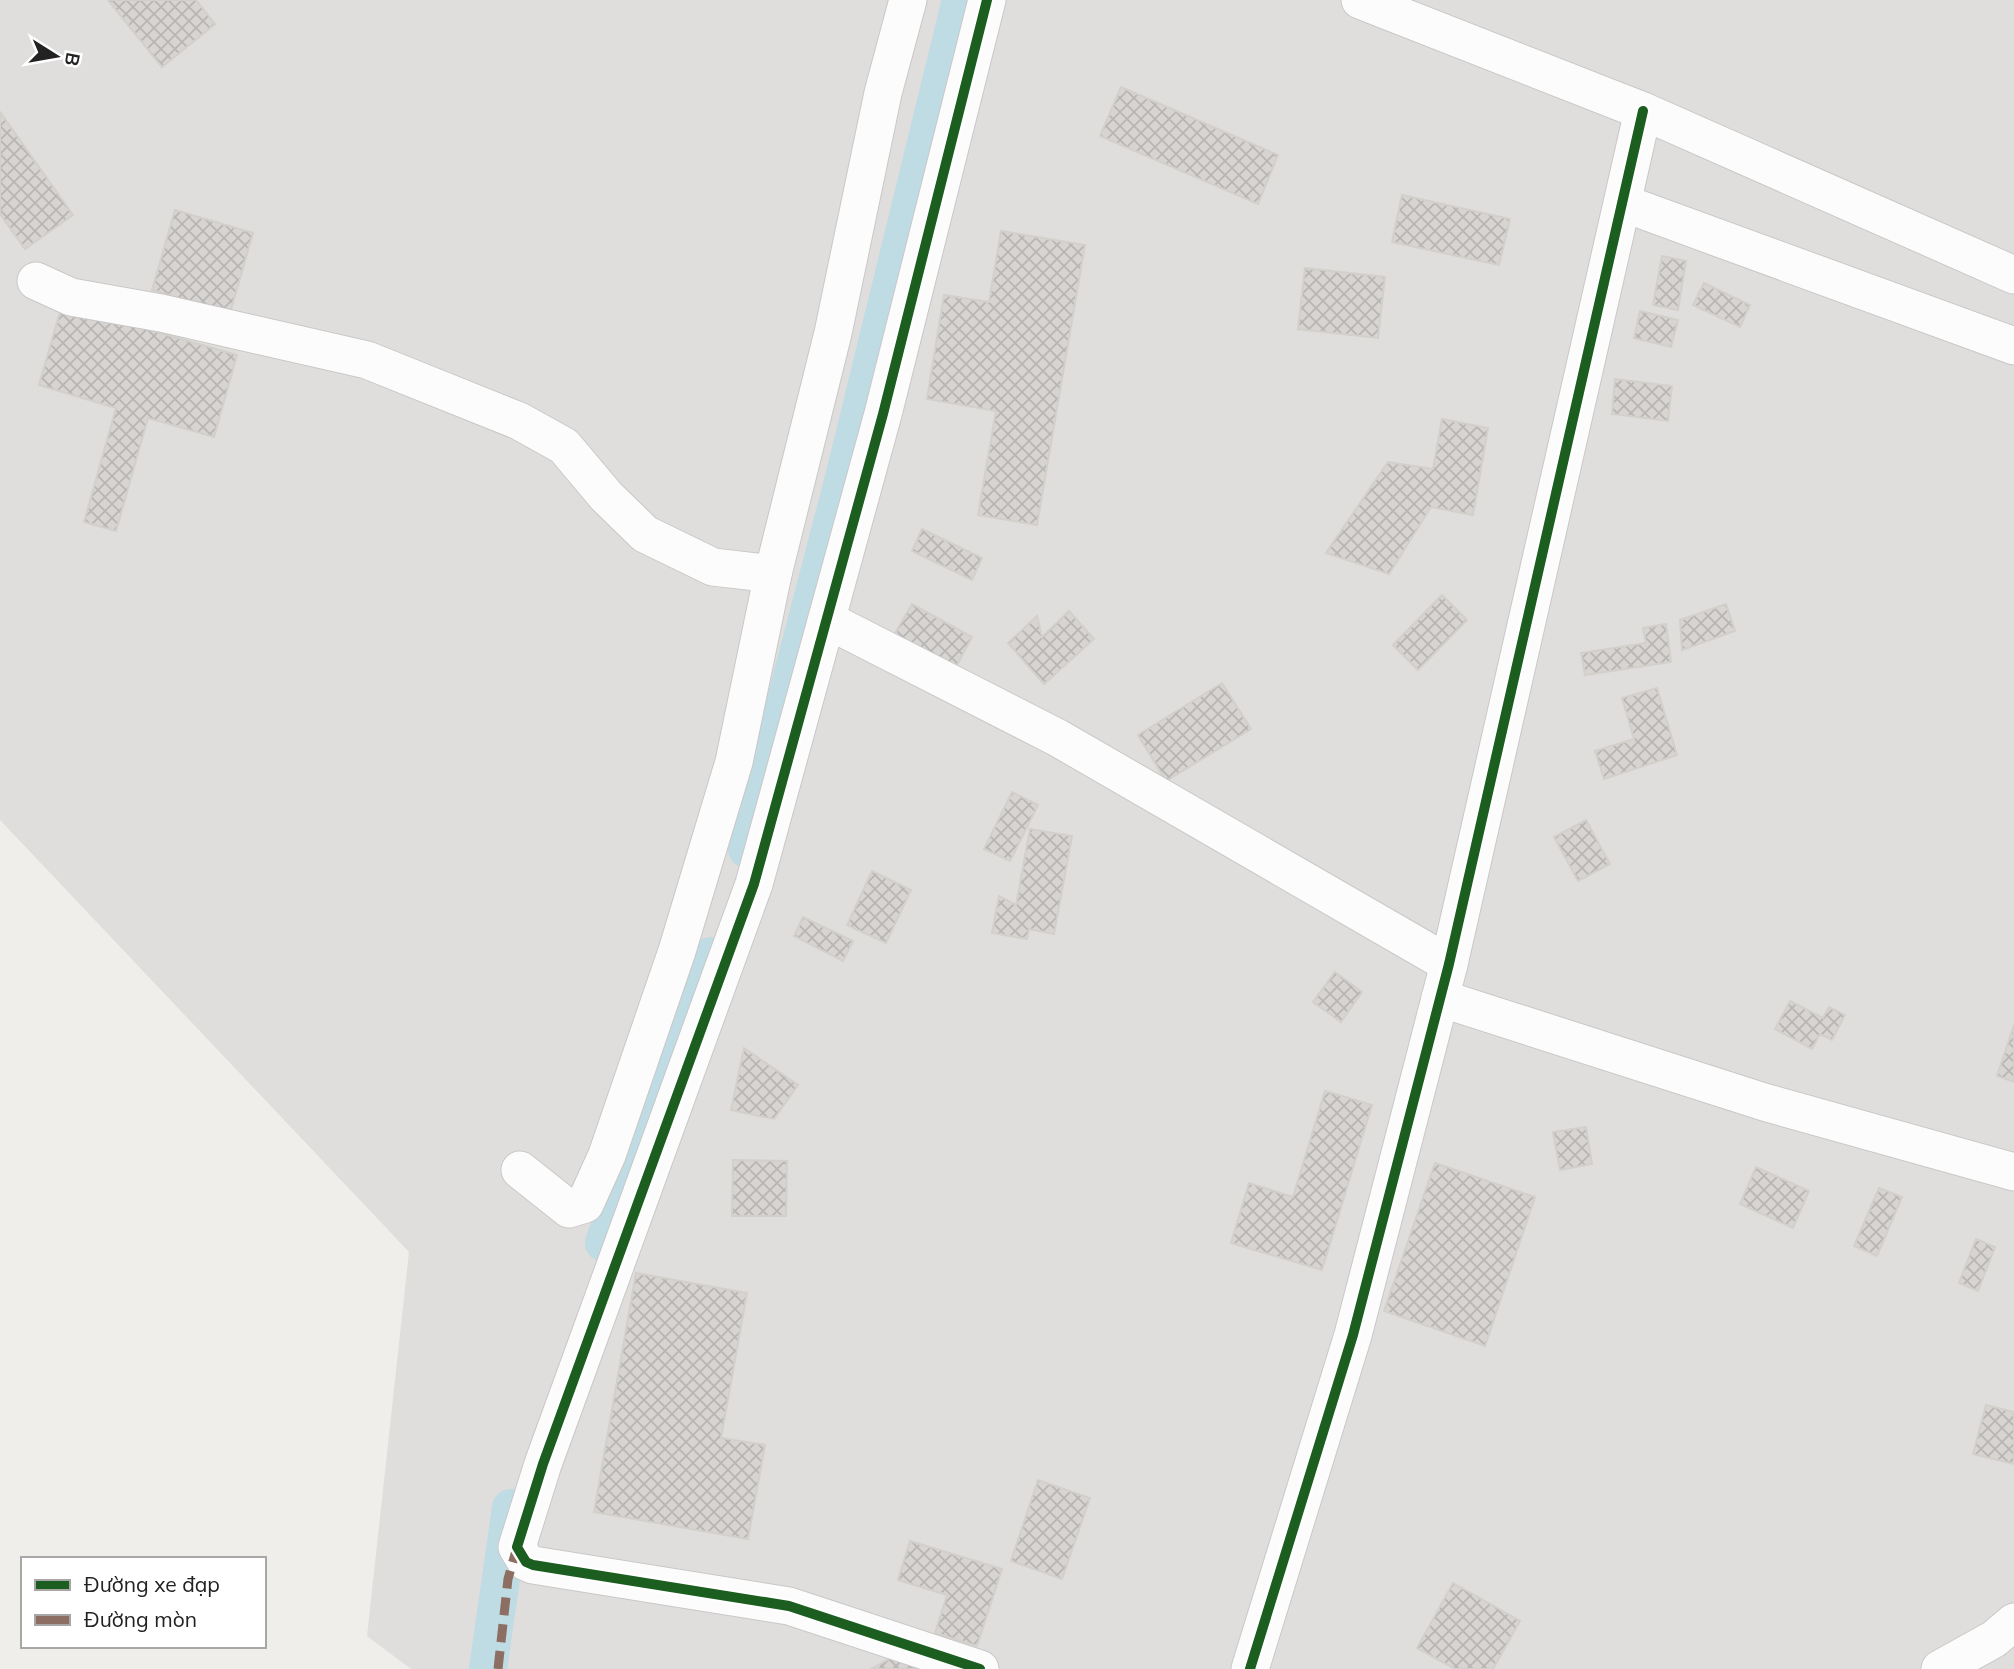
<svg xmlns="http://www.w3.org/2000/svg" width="2014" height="1669" viewBox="0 0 2014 1669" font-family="Mulish,sans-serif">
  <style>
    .residential { fill: #dfdedc }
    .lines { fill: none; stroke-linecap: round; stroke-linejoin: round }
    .canal { stroke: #bfdbe3; stroke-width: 38 }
    .building { fill: url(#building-cross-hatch); stroke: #d3d0cc; stroke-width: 2 }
    .minor-casing { stroke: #c9c8c7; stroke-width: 39 }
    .minor { stroke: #fdfcfc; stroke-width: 37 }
    .quiet { stroke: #8d6e63; stroke-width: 9; stroke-dasharray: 18 9; stroke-linecap: butt }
    .cycleway-casing { stroke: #fff; stroke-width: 15 }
    .cycleway { stroke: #1b5e20; stroke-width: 10 }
  </style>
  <defs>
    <pattern id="building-cross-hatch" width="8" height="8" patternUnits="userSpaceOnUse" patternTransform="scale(1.75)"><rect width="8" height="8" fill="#d7d4d2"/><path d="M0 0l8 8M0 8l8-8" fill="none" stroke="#b8b6b4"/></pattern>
  </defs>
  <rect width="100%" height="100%" fill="#f0eeeb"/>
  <polygon class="residential" points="0,0 2014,0 2014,1669 411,1669 367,1636 409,1252 0,820"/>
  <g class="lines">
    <g class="canal">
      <polyline points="747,849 844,478 961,0"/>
      <polyline points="604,1243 684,1019 711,956"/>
      <polyline points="488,1669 511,1508"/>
    </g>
  </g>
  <g class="building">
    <polygon points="108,0 196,0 215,24 162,67"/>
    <polygon points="1121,87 1278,155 1258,204 1100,136"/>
    <polygon points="0,112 73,215 25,249 0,214"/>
    <polygon points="1402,195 1510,219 1499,265 1392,242"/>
    <polygon points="175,210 253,233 230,313 152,290"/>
    <polygon points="1001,231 1085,245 1037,525 978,515 996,411 927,399 944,295 989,302"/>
    <polygon points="1662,256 1686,261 1678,310 1653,305"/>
    <polygon points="1305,268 1385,277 1378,338 1298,329"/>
    <polygon points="1704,283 1750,305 1740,327 1693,305"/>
    <polygon points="62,305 237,355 214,437 148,418 116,531 84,522 116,408 39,385"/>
    <polygon points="1640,311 1678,320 1671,347 1634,338"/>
    <polygon points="1615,379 1672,386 1668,421 1612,414"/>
    <polygon points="1442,419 1488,428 1473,515 1431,507 1389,574 1326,553 1388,462 1433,469"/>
    <polygon points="922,529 982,558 972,580 912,551"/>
    <polygon points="1442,595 1467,620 1418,670 1393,645"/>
    <polygon points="912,604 972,637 955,669 894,635"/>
    <polygon points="1726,604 1735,631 1682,650 1680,620"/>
    <polygon points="1069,611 1094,639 1044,684 1008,643 1037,616 1042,637"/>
    <polygon points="1666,624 1671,662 1585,675 1581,653 1646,643 1643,628"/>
    <polygon points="1222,683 1251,729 1166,781 1138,735"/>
    <polygon points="1657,688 1677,755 1604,779 1595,751 1634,739 1622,698"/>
    <polygon points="1012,792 1038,805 1010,861 984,849"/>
    <polygon points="1586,820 1610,864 1578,881 1554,837"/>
    <polygon points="1030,829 1072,836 1054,934 1029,929 1027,939 992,933 999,896 1016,905"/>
    <polygon points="872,871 911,890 886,943 847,925"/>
    <polygon points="803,917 853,941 843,961 794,936"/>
    <polygon points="1335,972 1362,992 1341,1022 1313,1002"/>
    <polygon points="1790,1001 1823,1018 1829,1007 1845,1015 1832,1040 1820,1034 1812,1049 1775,1029"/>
    <polygon points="2014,1025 2014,1082 1997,1076"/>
    <polygon points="744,1048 798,1085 774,1119 731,1110"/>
    <polygon points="1325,1091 1372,1105 1322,1270 1231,1243 1249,1183 1293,1197"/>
    <polygon points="1586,1127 1592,1164 1560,1170 1553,1132"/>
    <polygon points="733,1160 787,1161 786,1216 732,1216"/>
    <polygon points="1435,1163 1535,1197 1485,1346 1384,1311"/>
    <polygon points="1756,1167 1809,1191 1793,1228 1740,1204"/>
    <polygon points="1879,1188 1902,1197 1877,1256 1854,1246"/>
    <polygon points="1976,1239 1995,1247 1978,1291 1959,1283"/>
    <polygon points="636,1273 747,1293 721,1438 765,1445 748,1539 594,1512"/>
    <polygon points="1986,1405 2014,1412 2014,1464 1973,1454"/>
    <polygon points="1038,1480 1090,1498 1062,1579 1011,1561"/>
    <polygon points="910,1541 1002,1569 977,1646 935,1633 947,1595 898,1580"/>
    <polygon points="1453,1583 1520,1621 1493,1669 1455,1669 1417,1648"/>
    <polygon points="907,1649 918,1669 871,1669"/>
  </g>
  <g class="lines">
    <g class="minor-casing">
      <g id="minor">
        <polyline points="1360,0 1643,111 2014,275"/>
        <polyline points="1623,203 2014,346"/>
        <polyline points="36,281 71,297 161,313 367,360 519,421 564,446 606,496 645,534 713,567 773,574"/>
        <polyline points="827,620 1058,738 1449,964"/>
        <polyline points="1440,998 1764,1102 2014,1172"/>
        <polyline points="520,1170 569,1209 585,1204 607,1155 677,951 734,762 773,574 833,333 883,93 908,0"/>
        <polyline points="980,1669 789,1606 533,1565 526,1562 517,1547 543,1464 754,884 883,414 987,0"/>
        <polyline points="1250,1669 1353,1335 1449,964 1643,111"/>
        <polyline points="1940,1669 1994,1639 2014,1622"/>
      </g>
    </g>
    <use href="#minor" class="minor"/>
    <polyline class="quiet" points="498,1669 508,1579 517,1547"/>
    <g class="cycleway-casing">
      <g id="cycleway">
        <polyline points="980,1669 789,1606 533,1565 526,1562 517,1547 543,1464 754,884 883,414 987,0"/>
        <polyline points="1250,1669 1353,1335 1449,964 1643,111"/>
      </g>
    </g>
    <use href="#cycleway" class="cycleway"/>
  </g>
  <rect x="21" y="1557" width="245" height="91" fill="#ffffff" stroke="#a7a7a7" stroke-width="2"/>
  <rect x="35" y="1580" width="35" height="10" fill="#1b5e20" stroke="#a7a7a7" stroke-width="2"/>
  <text x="84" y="1592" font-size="21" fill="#222222">Đường xe đạp</text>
  <rect x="35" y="1615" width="35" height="10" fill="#8d6e63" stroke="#a7a7a7" stroke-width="2"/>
  <text x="84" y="1627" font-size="21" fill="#222222">Đường mòn</text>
  <g transform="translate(56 56) rotate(101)" stroke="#ffffff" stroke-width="5" paint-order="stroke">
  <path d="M0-5L12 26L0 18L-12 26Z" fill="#222222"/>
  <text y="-10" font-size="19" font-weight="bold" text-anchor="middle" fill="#222222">B</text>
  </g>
</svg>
